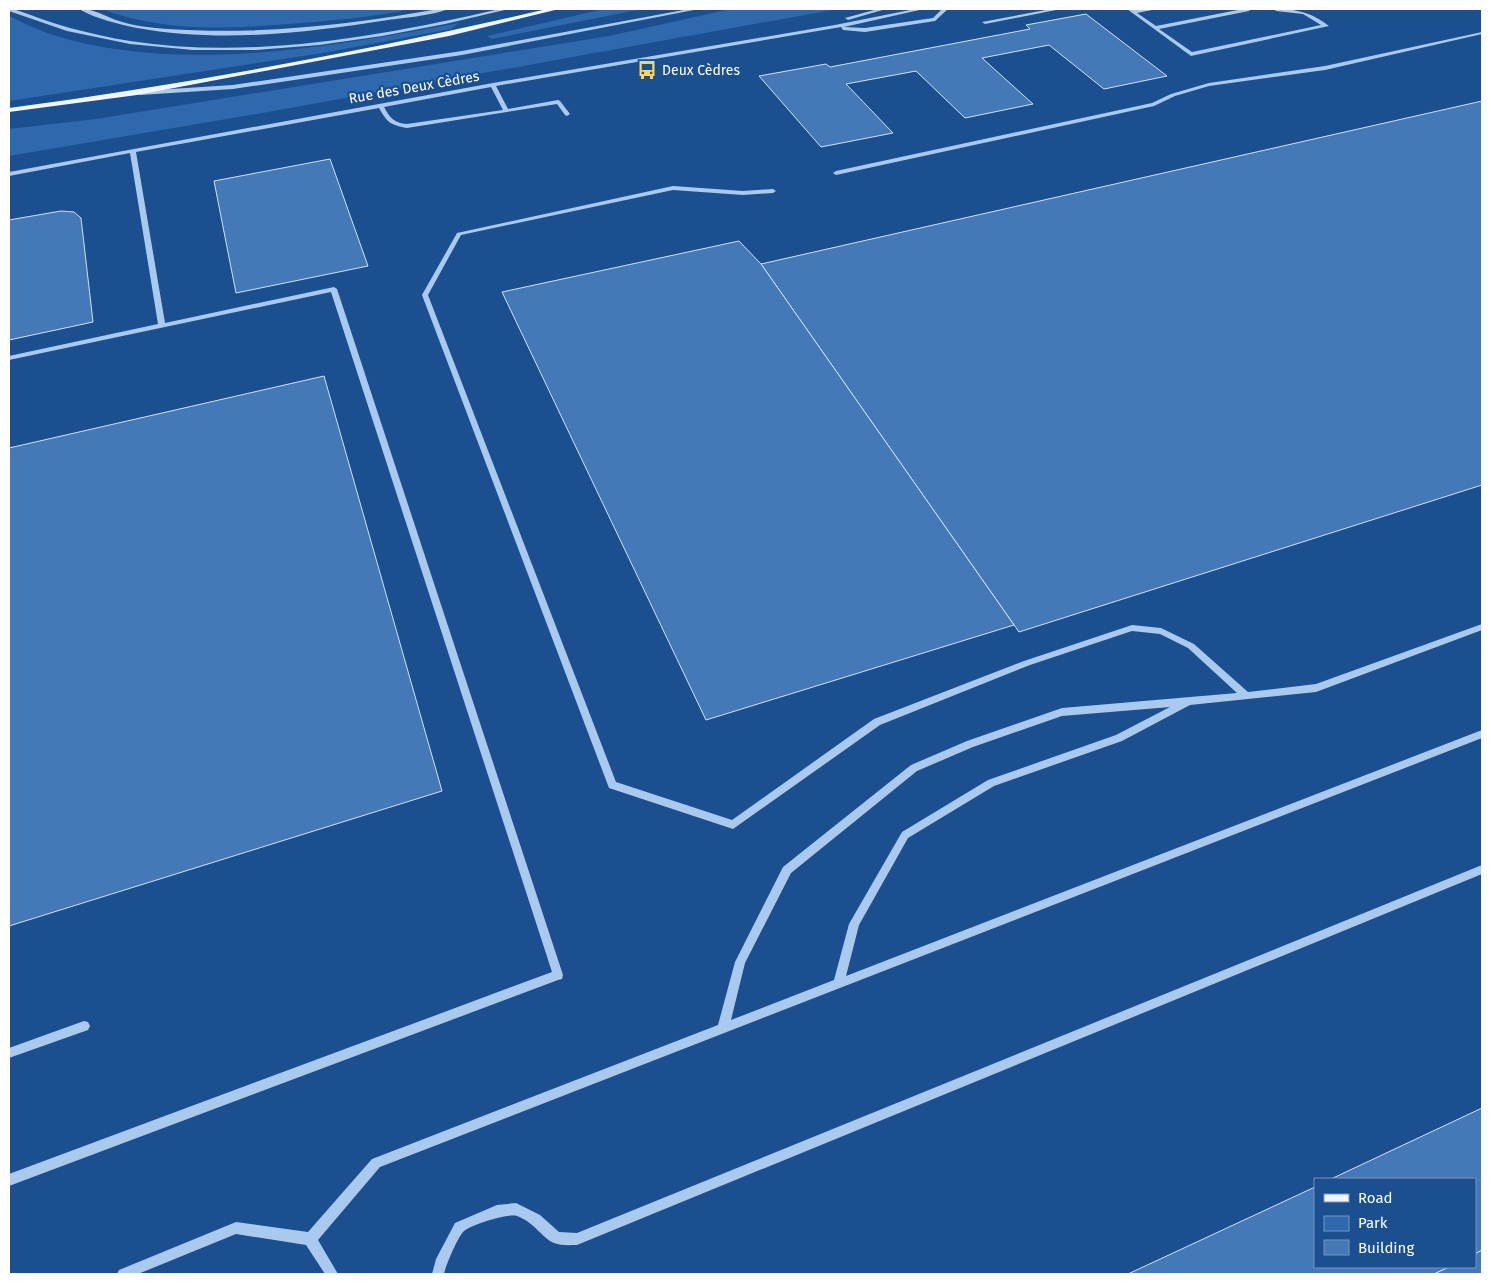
<svg xmlns="http://www.w3.org/2000/svg" width="1491" height="1283" viewBox="0 0 1491 1283" font-family="'Fira Sans',sans-serif">
  <style>
    .green { fill: #2e69ad }
    .building { fill: #4478b7; stroke: #cfe3fa }
    .lines { fill: none; stroke-linecap: round; stroke-linejoin: round }
    .minor { fill: #a9c9ee; fill-rule: evenodd }
    .major { fill: #f0f6ff; fill-rule: evenodd }
    .labels { text-anchor: middle; stroke-width: 4.5; stroke-linejoin: round; paint-order: stroke }
    .far-poi-label { font-size: 14px; fill: #fff; stroke: #1b4f8f; text-anchor: start }
    .far-street-label { font-size: 14px; fill: #fff; stroke: #1b4f8f }
  </style>
  <rect width="100%" height="100%" fill="#1b4f8f"/>
  <g class="green">
    <path d="M 102,9 L 414,9 C 373,17 330,21 289,24 C 225,29 163,32 102,9 Z"/>
    <polygon points="604,9 642,9 492,39 487,36"/>
    <polygon points="731,9 838,9 268,112 9,156 9,129 96,119 609,36"/>
    <path d="M 9,16 C 22,22 36,29 50,34 C 176,75 332,47 459,23 L 451,29 L 323,53 L 9,101 Z"/>
  </g>
  <g class="building">
    <polygon points="1086,14 1167,76 1104,89 1049,45 982,58 1033,104 965,118 916,71 846,84 893,133 821,147 759,76 826,64 830,67 1030,29 1026,25"/>
    <polygon points="1482,101 1482,485 1019,632 761,264"/>
    <polygon points="330,159 368,266 236,293 214,181"/>
    <polygon points="61,211 74,212 81,218 93,322 9,340 9,220"/>
    <polygon points="739,241 761,264 1014,625 706,720 502,292"/>
    <polygon points="324,376 442,791 9,926 9,448"/>
    <polygon points="1482,1108 1482,1250 1475,1254 1475,1179 1331,1179"/>
    <polygon points="1315,1187 1315,1267 1449,1267 1434,1274 1128,1274"/>
    <polygon points="1482,1250 1482,1274 1434,1274 1449,1267 1475,1267 1475,1254"/>
  </g>
  <g class="lines">
    <g class="minor">
      <path d="M 9,9 L 13,9 C 32,15 51,23 70,28 C 90,33 110,38 130,41 C 253,60 381,36 500,9 L 509,9 L 445,24 L 382,36 L 319,45 L 256,50 L 193,50 L 130,44 L 67,31 L 9,11 Z"/>
      <path d="M 79,9 C 93,8 106,17 119,21 C 134,26 152,28 168,29 C 260,35 348,25 438,9 L 448,9 C 436,15 403,18 388,20 C 306,33 220,43 137,28 C 118,24 96,19 79,9 Z"/>
      <polygon points="689,9 699,9 462,55 233,89 140,95 137,93 140,91 233,85 462,51"/>
      <polygon points="878,9 886,9 848,20 845,18"/>
      <path d="M 915,9 L 924,9 L 844,27 L 865,28 L 933,18 L 942,9 L 948,9 L 935,21 L 865,32 L 843,30 L 841,27 L 496,86 L 508,109 L 558,100 L 560,101 L 570,114 L 567,116 L 565,115 L 557,104 L 407,128 C 390,125 387,122 379,108 L 136,152 L 165,323 L 334,287 L 337,289 L 563,975 L 562,979 L 558,980 L 9,1186 L 9,1174 L 552,972 L 331,292 L 9,360 L 9,356 L 158,324 L 130,153 L 9,176 L 9,172 L 493,83 L 835,25 ZM 491,87 L 503,110 L 407,124 C 394,123 390,118 384,107 Z"/>
      <polygon points="1051,9 1061,9 985,24 982,22"/>
      <path d="M 1127,9 L 1134,10 L 1152,9 L 1152,10 L 1137,13 L 1156,26 L 1243,9 L 1251,9 L 1249,11 L 1159,29 L 1192,52 L 1321,25 L 1303,14 L 1276,11 L 1274,9 C 1296,9 1311,12 1329,26 L 1191,56 Z"/>
      <polygon points="1482,32 1482,34 1325,70 1209,86 1175,96 1154,106 836,175 833,173 836,171 1152,103 1171,94 1209,83 1325,66"/>
      <path d="M 673,186 L 743,191 L 773,189 L 776,191 L 773,193 L 743,195 L 673,190 L 461,235 L 428,295 L 616,782 L 732,820 L 874,719 L 1024,661 L 1132,625 L 1161,628 L 1194,644 L 1248,692 L 1316,684 L 1482,624 L 1482,630 L 1316,692 L 1190,705 L 1122,741 L 994,786 L 908,838 L 859,925 L 846,976 L 1482,730 L 1482,738 L 380,1167 L 318,1240 L 338,1274 L 325,1274 L 306,1245 L 236,1234 L 138,1274 L 117,1274 L 119,1270 L 236,1222 L 308,1232 L 372,1159 L 718,1025 L 735,962 L 783,867 L 911,765 L 967,741 L 1062,708 L 1237,693 L 1188,648 L 1160,634 L 1132,631 L 1030,665 L 880,725 L 733,829 L 609,788 L 422,295 L 457,233 ZM 1170,707 L 1116,735 L 988,780 L 902,832 L 849,924 L 834,980 L 731,1020 L 745,963 L 791,873 L 917,771 L 973,747 L 1062,716 Z"/>
      <path d="M 1482,865 L 1482,874 L 577,1245 C 570,1245 561,1246 554,1243 C 542,1238 534,1222 517,1216 C 508,1213 469,1225 463,1232 C 457,1239 446,1265 444,1274 L 432,1274 L 436,1259 L 455,1223 L 497,1205 L 516,1203 L 540,1215 L 559,1232 L 577,1233 Z"/>
      <polygon points="84,1021 88,1022 90,1026 88,1030 9,1058 9,1048"/>
    </g>
    <path class="major" d="M 547,9 L 559,9 L 449,36 L 137,95 L 9,112 L 9,108 C 190,84 370,50 547,9 Z"/>
  </g>
  <defs>
    <g id="bus-bare" transform="scale(1.5)"><path d="M-5-6H5V4H4V6H2V4H-2V6H-4V4H-5ZM-3.5-4V0h7V-4ZM-3.5 1.2v1.5H-2V1.2ZM2 1.2v1.5H3.5V1.2Z" fill="#ffd166" stroke="#1b4f8f" stroke-width="2.5" paint-order="stroke"/></g>
  </defs>
  <g fill-rule="evenodd">
    <use href="#bus-bare" x="647" y="70"/>
  </g>
  <g class="labels">
    <g class="far-poi-label">
      <text x="662" y="75">Deux Cèdres</text>
    </g>
    <g class="far-street-label">
      <text transform="translate(414 87) rotate(-10)" y="5">Rue des Deux Cèdres</text>
    </g>
  </g>
  <rect width="1491" height="1283" fill="none" stroke="#ffffff" stroke-width="20"/>
  <rect x="1314" y="1178" width="162" height="90" fill="#1b4f8f" stroke="#7695bc"/>
  <rect x="1324" y="1194" width="25" height="8" fill="#f0f6ff" stroke="#7695bc"/>
  <text x="1358" y="1203" font-size="15" fill="#ffffff">Road</text>
  <rect x="1324" y="1216" width="25" height="15" fill="#2e69ad" stroke="#7695bc"/>
  <text x="1358" y="1228" font-size="15" fill="#ffffff">Park</text>
  <rect x="1324" y="1240" width="25" height="15" fill="#4478b7" stroke="#7695bc"/>
  <text x="1358" y="1253" font-size="15" fill="#ffffff">Building</text>
</svg>
